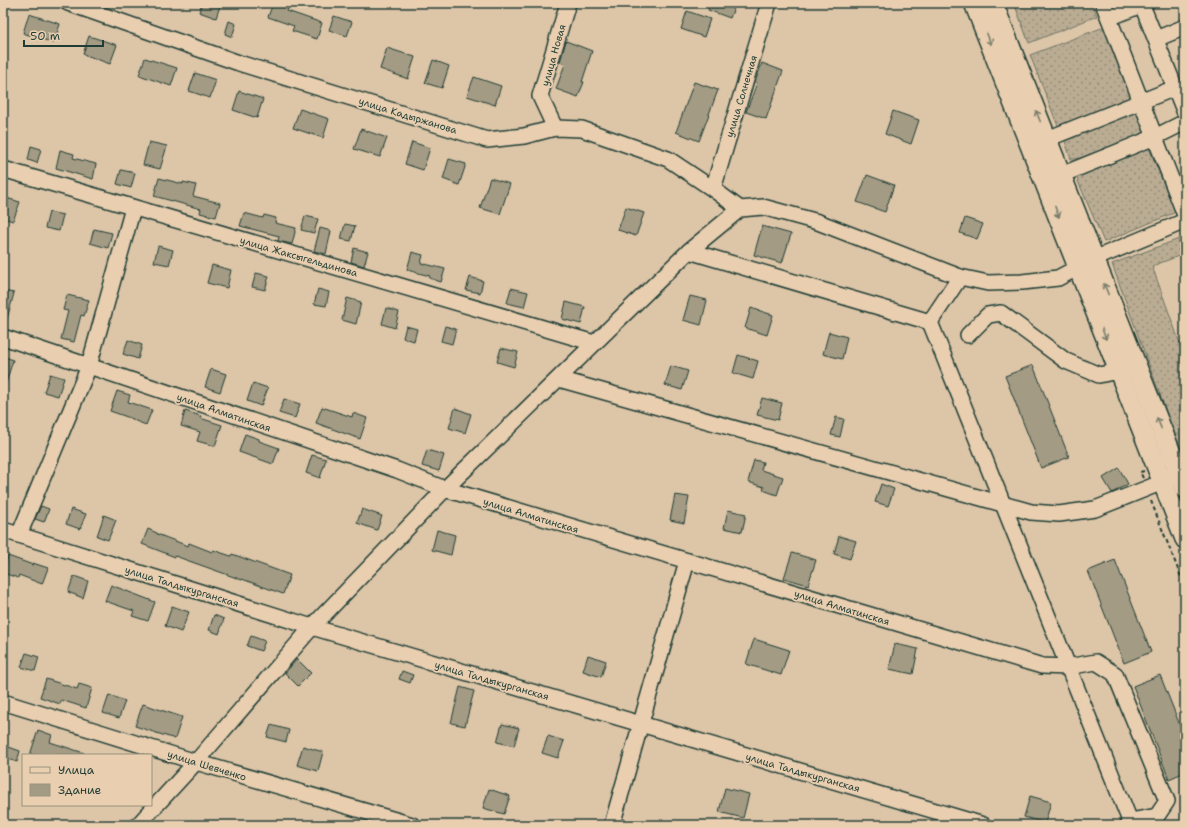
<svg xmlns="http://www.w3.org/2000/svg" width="1188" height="828" viewBox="0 0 1188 828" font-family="'Shantell Sans',sans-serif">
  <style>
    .grass { fill: url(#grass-dots); stroke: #6c7464 }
    .building { fill: #a39b84; stroke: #1f3d34 }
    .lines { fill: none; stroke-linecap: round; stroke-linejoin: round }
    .minor-casing { stroke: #1f3d34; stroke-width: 18 }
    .major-casing { stroke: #1f3d34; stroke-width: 22 }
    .path { stroke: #1f3d34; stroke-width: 2; stroke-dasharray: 4 3; stroke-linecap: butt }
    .minor { stroke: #e9ceb0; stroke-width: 15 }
    .major { stroke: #e9ceb0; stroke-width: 19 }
    .oneway { stroke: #7a7e6c }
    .labels { text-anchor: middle; stroke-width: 3.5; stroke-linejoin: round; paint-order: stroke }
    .street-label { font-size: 10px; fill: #1f3d34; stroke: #e9ceb0 }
  </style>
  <defs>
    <pattern id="grass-dots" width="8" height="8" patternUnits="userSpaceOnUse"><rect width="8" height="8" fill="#baac93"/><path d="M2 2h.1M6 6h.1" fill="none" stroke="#978d79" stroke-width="1.8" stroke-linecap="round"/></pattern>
  </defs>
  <rect width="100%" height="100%" fill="#ddc5a8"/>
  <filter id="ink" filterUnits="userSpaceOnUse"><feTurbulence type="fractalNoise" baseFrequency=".025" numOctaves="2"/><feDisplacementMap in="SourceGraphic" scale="8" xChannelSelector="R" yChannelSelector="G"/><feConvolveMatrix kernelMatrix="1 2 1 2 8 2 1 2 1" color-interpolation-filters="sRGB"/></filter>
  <g filter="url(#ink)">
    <g class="grass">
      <polygon points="1014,3 1092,3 1097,16 1029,43"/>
      <polygon points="1104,27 1131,97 1058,126 1030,55"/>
      <polygon points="1138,110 1148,132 1077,159 1071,159 1065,141"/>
      <polygon points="1147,144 1176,212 1104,242 1075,174"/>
      <polygon points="1179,239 1184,254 1152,266 1185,357 1185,459 1184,460 1112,264"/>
    </g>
    <g class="building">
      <polygon points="202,3 221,3 216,18 199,12"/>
      <polygon points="273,3 290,3 287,11 322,23 317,39 292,31 294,26 268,17"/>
      <polygon points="710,3 736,3 730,18 708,10"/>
      <polygon points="687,11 710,19 704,37 681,29"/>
      <polygon points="29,14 60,24 54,43 23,33"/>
      <polygon points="334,16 352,22 347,36 329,30"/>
      <polygon points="229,21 236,24 232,37 225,34"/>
      <polygon points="89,36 117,45 110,64 83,54"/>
      <polygon points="566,41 592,51 582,82 584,82 578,97 556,89 565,64 560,62"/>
      <polygon points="387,48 415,57 408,79 380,69"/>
      <polygon points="145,58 177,68 171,86 139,75"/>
      <polygon points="433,60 449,66 442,88 425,83"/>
      <polygon points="762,63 783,71 766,119 746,112 757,83 755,82"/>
      <polygon points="195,73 216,80 210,98 189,91"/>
      <polygon points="474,77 501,86 495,105 467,96"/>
      <polygon points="694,82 718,90 699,141 676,132"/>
      <polygon points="239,91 263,99 257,118 233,110"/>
      <polygon points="300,109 329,119 323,138 293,128"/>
      <polygon points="893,111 919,120 911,144 885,134"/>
      <polygon points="361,129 387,138 380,157 354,149"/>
      <polygon points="149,142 167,146 160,169 143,165"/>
      <polygon points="412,142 430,148 423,170 405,164"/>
      <polygon points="31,146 41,149 37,163 28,160"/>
      <polygon points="60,150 74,154 73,158 96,164 93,179 56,168"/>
      <polygon points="449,159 466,164 459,185 443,179"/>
      <polygon points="121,170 135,173 131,188 117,184"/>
      <polygon points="867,175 894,185 885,212 857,202"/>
      <polygon points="159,178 183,184 183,182 196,185 193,196 220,203 216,217 200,213 201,209 154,196"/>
      <polygon points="490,178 510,184 500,214 480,208"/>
      <polygon points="6,198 20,202 13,221 3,218 3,206"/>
      <polygon points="626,207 644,213 636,236 618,230"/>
      <polygon points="49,212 63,215 59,231 45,228"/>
      <polygon points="244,213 263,218 264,215 276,218 275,223 296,228 292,244 278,241 279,236 240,226"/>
      <polygon points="305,216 318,219 314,233 301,230"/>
      <polygon points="965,218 983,224 977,239 960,233"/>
      <polygon points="345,224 355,226 351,241 341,239"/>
      <polygon points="762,226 791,234 782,263 754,255"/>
      <polygon points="320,228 331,231 326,254 314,251"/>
      <polygon points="94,229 112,233 108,248 90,243"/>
      <polygon points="158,246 173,250 169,265 154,262"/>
      <polygon points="354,248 368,252 364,266 351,262"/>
      <polygon points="412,252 423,255 421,263 445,269 441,282 429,278 430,276 407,270"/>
      <polygon points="212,265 231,270 227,288 207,283"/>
      <polygon points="256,273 269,276 265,290 252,287"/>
      <polygon points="470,277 483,281 480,293 466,290"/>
      <polygon points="511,288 528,292 524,307 507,303"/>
      <polygon points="318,289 329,292 326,306 314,304"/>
      <polygon points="3,291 14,293 6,323 3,322"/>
      <polygon points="67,295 89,300 84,316 81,315 74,342 61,339 68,311 63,310"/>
      <polygon points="690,296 707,300 701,325 683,320"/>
      <polygon points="347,298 361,302 356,324 342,320"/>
      <polygon points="566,302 585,307 581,324 562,319"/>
      <polygon points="386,308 399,312 395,328 382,324"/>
      <polygon points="751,308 773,315 767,335 745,328"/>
      <polygon points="406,326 417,329 414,341 403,338"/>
      <polygon points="445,326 456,329 452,344 441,341"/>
      <polygon points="829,332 847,337 842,359 823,354"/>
      <polygon points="128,340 142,345 138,359 123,354"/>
      <polygon points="501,348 518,352 514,367 497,362"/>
      <polygon points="738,355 758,361 753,379 733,373"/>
      <polygon points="3,356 13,360 5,386 3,386"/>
      <polygon points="1033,365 1069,457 1041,468 1005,376"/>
      <polygon points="671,366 688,371 682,390 665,385"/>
      <polygon points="211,369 226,374 220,392 205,387"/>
      <polygon points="50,374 64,378 58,396 44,392"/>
      <polygon points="253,383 268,388 261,406 247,401"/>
      <polygon points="117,391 130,395 128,402 152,410 146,425 133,420 133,419 110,411"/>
      <polygon points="762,398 782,403 778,420 757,415"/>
      <polygon points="284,399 300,404 295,418 279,413"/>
      <polygon points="322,407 352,417 353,413 367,418 360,439 316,423"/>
      <polygon points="455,408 471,414 465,433 449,428"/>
      <polygon points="185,411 201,416 200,418 222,425 215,446 197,441 200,432 181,426"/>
      <polygon points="836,417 844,419 840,437 831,435"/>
      <polygon points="245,434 259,439 259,441 279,448 273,464 239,452"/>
      <polygon points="427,450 444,455 439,471 422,466"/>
      <polygon points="312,455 326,459 320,478 306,473"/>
      <polygon points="754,460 763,462 761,470 783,477 777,495 763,490 764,487 748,482"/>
      <polygon points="1119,468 1128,484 1112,493 1103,478"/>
      <polygon points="881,484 894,489 888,506 875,502"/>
      <polygon points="675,495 689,497 684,523 670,520"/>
      <polygon points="41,506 49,509 44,522 35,519"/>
      <polygon points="71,509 86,514 80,529 66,524"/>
      <polygon points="362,509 382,516 377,530 357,523"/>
      <polygon points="728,510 746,514 742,532 724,528"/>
      <polygon points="104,515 116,520 108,540 97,536"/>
      <polygon points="148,529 157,533 157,534 188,546 189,543 212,552 213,550 231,556 232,554 290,575 283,594 242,579 242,580 220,572 175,556 175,557 142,544"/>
      <polygon points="437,530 455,535 451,555 432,550"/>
      <polygon points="839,536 856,541 850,559 834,554"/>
      <polygon points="792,553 816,560 808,585 784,578"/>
      <polygon points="8,556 33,565 33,563 48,568 42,584 19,575 18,578 3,573"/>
      <polygon points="1115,560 1151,652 1124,663 1088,571"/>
      <polygon points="74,576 88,581 83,598 68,592"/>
      <polygon points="111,585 155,602 148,621 132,616 134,611 105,601"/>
      <polygon points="172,606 189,612 181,632 165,626"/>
      <polygon points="214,615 224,619 219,634 209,630"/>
      <polygon points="251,636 265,641 261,651 247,646"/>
      <polygon points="754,639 789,650 781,675 746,664"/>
      <polygon points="895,644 918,649 913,674 889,669"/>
      <polygon points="26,653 39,657 35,671 21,667"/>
      <polygon points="588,655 606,661 601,677 583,671"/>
      <polygon points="297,659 311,673 298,686 285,673"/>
      <polygon points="402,671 413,675 410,683 399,679"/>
      <polygon points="1160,675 1185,738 1185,772 1169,779 1133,686"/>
      <polygon points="46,679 77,689 79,684 92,688 86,708 61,700 60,704 40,697"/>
      <polygon points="460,687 474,691 465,726 451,723"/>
      <polygon points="109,695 125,701 119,718 103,713"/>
      <polygon points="143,704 182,717 175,739 135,726"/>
      <polygon points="502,724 519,728 514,746 497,742"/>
      <polygon points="271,725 289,730 286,742 267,737"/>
      <polygon points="38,730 52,735 50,742 84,753 83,755 30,755"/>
      <polygon points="548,736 564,741 558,758 542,753"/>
      <polygon points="3,745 20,751 17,762 3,757"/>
      <polygon points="303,746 323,752 318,771 297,765"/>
      <polygon points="725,788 749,794 743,818 719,812"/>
      <polygon points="489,789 510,796 504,814 483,808"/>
      <polygon points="1030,796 1051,802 1045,823 1024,817"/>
    </g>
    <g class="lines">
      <g class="minor-casing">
        <g id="minor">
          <polyline points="68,3 239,63 487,140 524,136 555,128 582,129 668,159 713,189 740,209"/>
          <polyline points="1103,3 1185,215"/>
          <polyline points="1142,5 1185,113"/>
          <polyline points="1109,18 1146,3"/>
          <polyline points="1156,39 1185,27"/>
          <polyline points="555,128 540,96 568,3"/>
          <polyline points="1037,143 1175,88"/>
          <polyline points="3,169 594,343"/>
          <polyline points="1051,179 1155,137 1185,122"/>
          <polyline points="713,189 769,3"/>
          <polyline points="689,251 930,322 960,277"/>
          <polyline points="930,322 1130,821 1130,825"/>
          <polyline points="968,335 988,315 1001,313 1066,361 1099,375 1118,371"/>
          <polyline points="3,337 397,470 445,489 1042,666 1067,667 1096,662 1115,674 1167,801 1157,816 1130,821"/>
          <polyline points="559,379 1031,512 1059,514 1095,509 1173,478"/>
          <polyline points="3,530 312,627 983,825"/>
          <polyline points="19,535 89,366 133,208"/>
          <polyline points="3,702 196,762 412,825"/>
          <polyline points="138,825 196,762 312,627 445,489 689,251 740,209 763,207 818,222 960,277 988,283 1022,282 1058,278 1094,259 1185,221"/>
          <polyline points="612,825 687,561"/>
        </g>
      </g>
      <g class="major-casing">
        <g id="major">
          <polyline points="974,3 1185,539"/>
          <polyline points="993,3 1185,488"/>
        </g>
      </g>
      <g class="path">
        <polyline points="1143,478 1140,472 1144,471"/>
        <polyline points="1151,501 1185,587"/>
      </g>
      <use href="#minor" class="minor"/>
      <use href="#major" class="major"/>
    </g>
    <defs><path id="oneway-shaft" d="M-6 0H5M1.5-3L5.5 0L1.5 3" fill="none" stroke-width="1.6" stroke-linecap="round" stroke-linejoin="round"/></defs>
    <g class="oneway">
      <use href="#oneway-shaft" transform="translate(989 39) rotate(69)"/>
      <use href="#oneway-shaft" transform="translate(1038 116) rotate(-112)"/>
      <use href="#oneway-shaft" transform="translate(1057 212) rotate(69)"/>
      <use href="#oneway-shaft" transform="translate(1106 289) rotate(-112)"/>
      <use href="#oneway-shaft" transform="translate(1104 334) rotate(69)"/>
      <use href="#oneway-shaft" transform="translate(1159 423) rotate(-112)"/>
    </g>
  </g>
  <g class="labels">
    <g class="street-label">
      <text transform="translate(553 55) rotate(-74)" y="4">улица Новая</text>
      <text transform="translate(741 96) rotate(-73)" y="4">улица Солнечная</text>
      <text transform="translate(408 115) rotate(17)" y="4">улица Кадыржанова</text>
      <text transform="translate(299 256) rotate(16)" y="4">улица Жаксыгельдинова</text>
      <text transform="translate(224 412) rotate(19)" y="4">улица Алматинская</text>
      <text transform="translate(531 515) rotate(17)" y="4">улица Алматинская</text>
      <text transform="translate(182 586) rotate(17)" y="4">улица Талдыкурганская</text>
      <text transform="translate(842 607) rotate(17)" y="4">улица Алматинская</text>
      <text transform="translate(492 680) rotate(16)" y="4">улица Талдыкурганская</text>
      <text transform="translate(207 765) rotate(17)" y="4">улица Шевченко</text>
      <text transform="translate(803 772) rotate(16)" y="4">улица Талдыкурганская</text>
    </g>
  </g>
  <rect width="1188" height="828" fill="none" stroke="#e9ceb0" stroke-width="16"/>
  <rect x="8" y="8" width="1172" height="812" fill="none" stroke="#1f3d34" stroke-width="1.5" filter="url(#ink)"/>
  <rect x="22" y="754" width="130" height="52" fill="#e9ceb0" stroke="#98947e"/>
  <rect x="30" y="767" width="20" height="6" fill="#e9ceb0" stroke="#98947e"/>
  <text x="58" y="774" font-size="12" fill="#1f3d34">Улица</text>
  <rect x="30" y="784" width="20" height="12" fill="#a39b84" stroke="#98947e"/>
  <text x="58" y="794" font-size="12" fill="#1f3d34">Здание</text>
  <path d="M24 40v6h79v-6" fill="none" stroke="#1f3d34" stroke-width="2"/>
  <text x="30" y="40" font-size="12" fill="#1f3d34" stroke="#e9ceb0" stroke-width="3" paint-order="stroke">50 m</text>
</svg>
